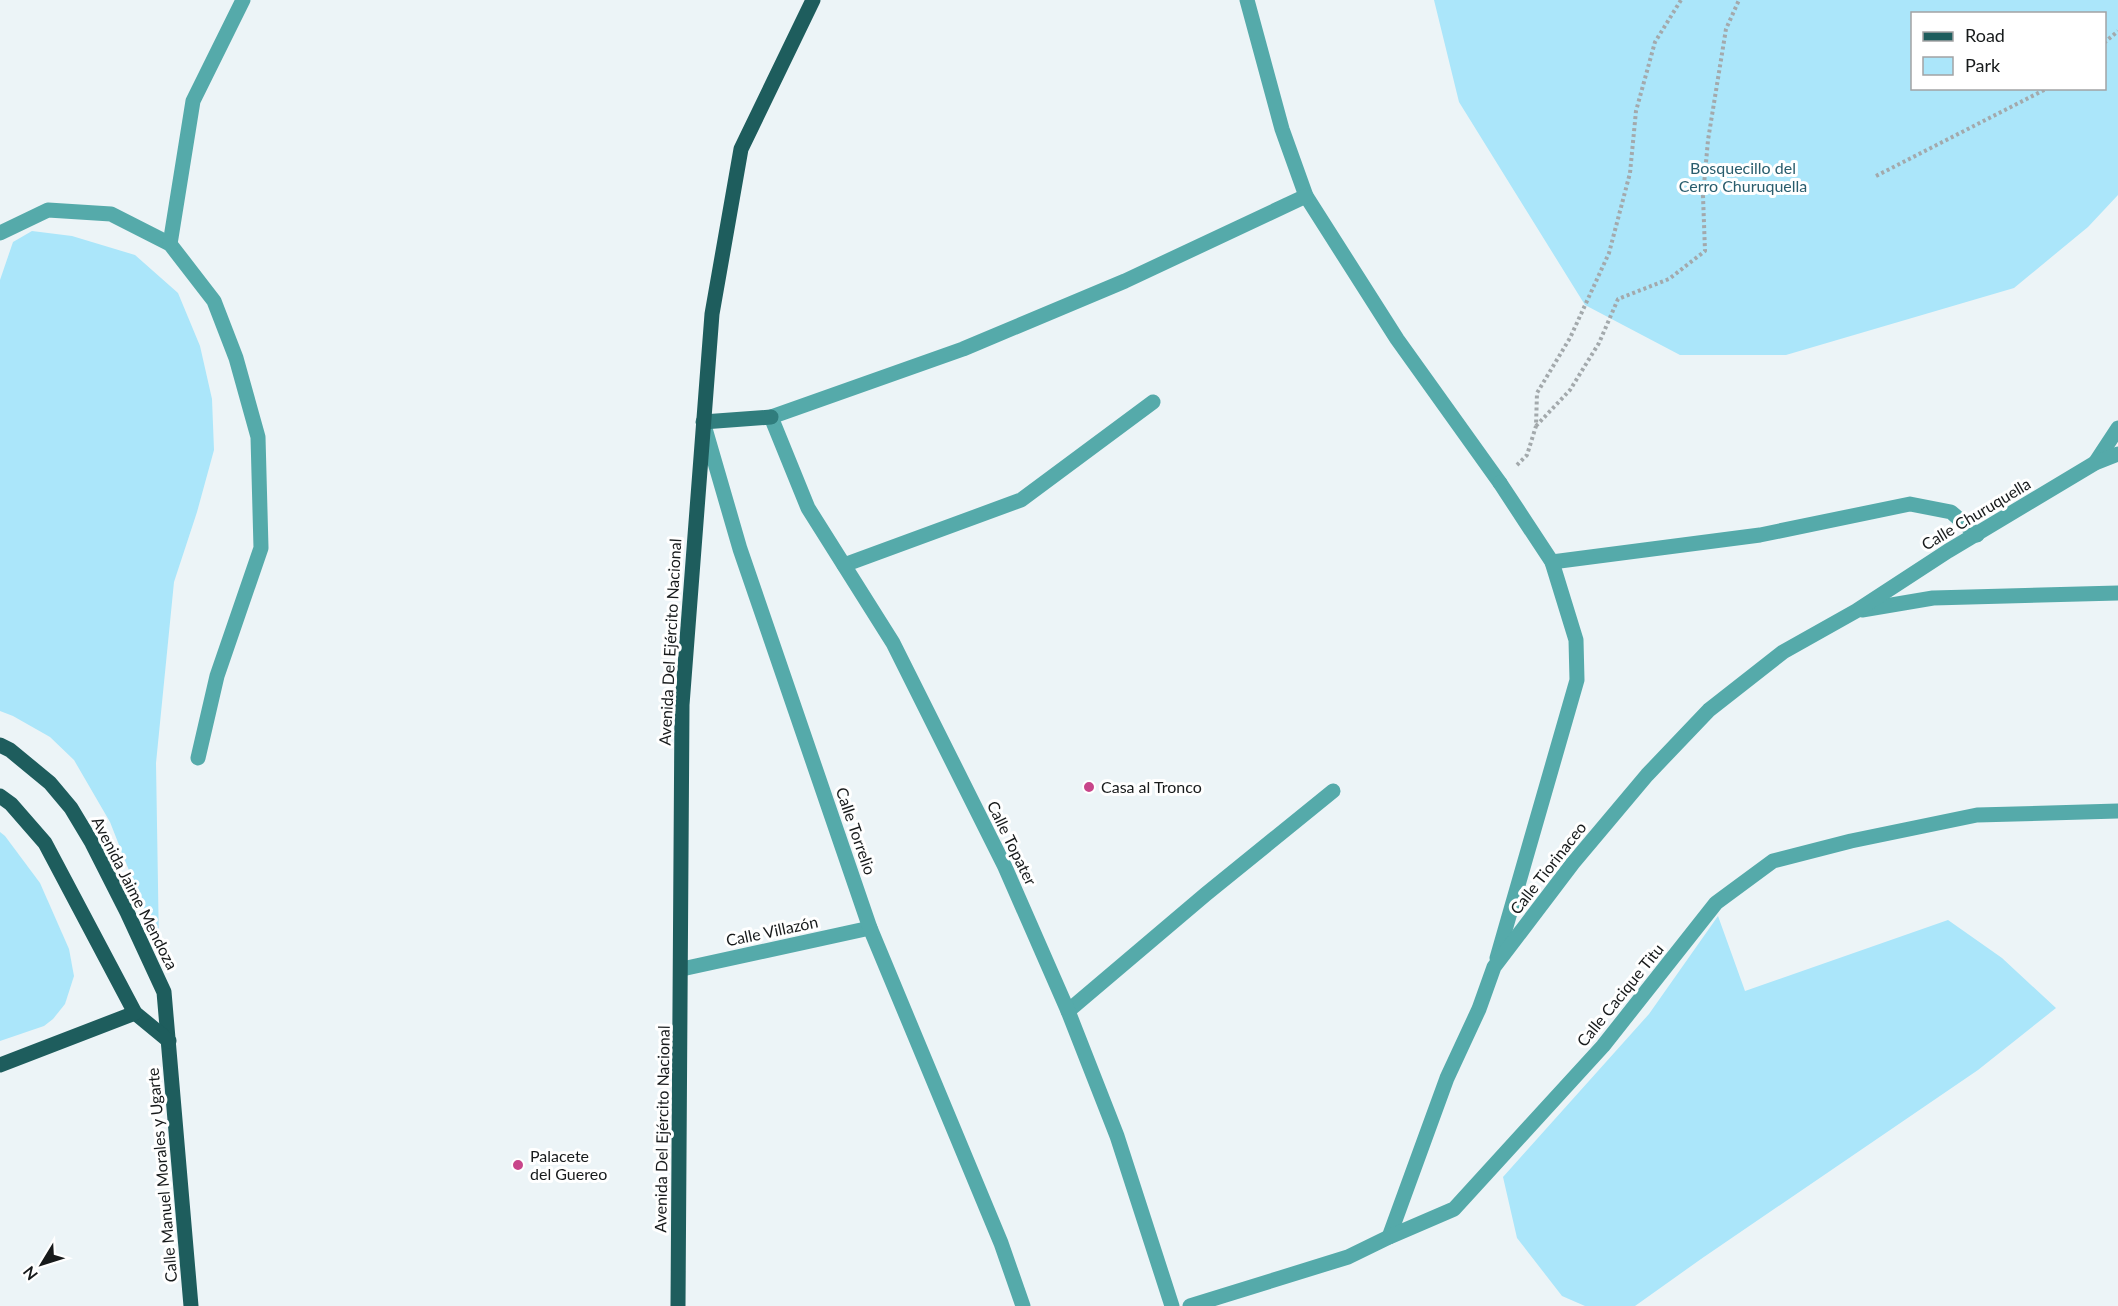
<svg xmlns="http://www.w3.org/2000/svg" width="2118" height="1306" viewBox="0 0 2118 1306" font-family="Lato,sans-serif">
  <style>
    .green { fill: #abe6fa; fill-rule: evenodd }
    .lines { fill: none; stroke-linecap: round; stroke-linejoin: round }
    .path { stroke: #a3a9ac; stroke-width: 4; stroke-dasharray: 3 3; stroke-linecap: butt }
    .lane { stroke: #5aa; stroke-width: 15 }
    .street { stroke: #5aa; stroke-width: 15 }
    .secondary { stroke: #307d7d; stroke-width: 15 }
    .primary { stroke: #1e5d5d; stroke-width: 15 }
    .poi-dot { fill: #c8458a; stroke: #fff; stroke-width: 2 }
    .labels { text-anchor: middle; stroke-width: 6; stroke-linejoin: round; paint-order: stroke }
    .park-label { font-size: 16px; fill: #295d6d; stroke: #fff }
    .street-label { font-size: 16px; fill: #171a1b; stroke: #fff }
    .poi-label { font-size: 16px; fill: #171a1b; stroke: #fff; text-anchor: start }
  </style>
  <rect width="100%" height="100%" fill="#ecf4f7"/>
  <g class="green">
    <path d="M 1434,0 L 2118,0 L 2118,195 L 2088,227 L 2014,288 L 1786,355 L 1680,355 L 1585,305 L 1459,102 ZM 1912,14 L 2104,14 L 2104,88 L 1912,88 Z"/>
    <polygon points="32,231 72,236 135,255 178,293 200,346 212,399 214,450 197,512 174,582 156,763 159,947 110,822 74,760 50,737 13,716 0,711 0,280 13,242"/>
    <polygon points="0,832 5,836 40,883 69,949 74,976 65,1004 53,1019 44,1026 0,1041"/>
    <polygon points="1718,916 1745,991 1948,920 2002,958 2056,1008 1978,1070 1701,1259 1635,1306 1585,1306 1562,1296 1517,1238 1503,1177 1649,1014"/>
  </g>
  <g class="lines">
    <g class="path">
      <polyline points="2104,43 2118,31"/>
      <polyline points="1876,176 2048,88"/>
      <polyline points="1536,426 1570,390 1599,343 1618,299 1669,279 1705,251 1703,196 1708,140 1726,29 1739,0"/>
      <polyline points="1517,465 1527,455 1536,426 1537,393 1570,338 1609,253 1630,173 1636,111 1655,42 1681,0"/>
    </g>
    <g class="lane">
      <polyline points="1247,0 1282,129 1306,196 1397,339 1500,483"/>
      <polyline points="844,565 1021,500 1153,402"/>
      <polyline points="682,969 870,928"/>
    </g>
    <g class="street">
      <polyline points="0,233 48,210 111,214 170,244 214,301 236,358 258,437 261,548 217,676 198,758"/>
      <polyline points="170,244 193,101 243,0"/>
      <polyline points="704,425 740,549 870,928 1001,1243 1023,1306"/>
      <polyline points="2095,463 2118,428"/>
      <polyline points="1552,562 1760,535 1910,504 1951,512 1977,535"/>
      <polyline points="1862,610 1933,598 2118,593"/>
      <polyline points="1497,958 1577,680 1576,640 1552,562 1500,483"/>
      <polyline points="1068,1011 1206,894 1333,791"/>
      <polyline points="1389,1237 1447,1078 1479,1009 1494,967 1573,863 1647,775 1709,710 1783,652 1856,611 1948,551 2095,463 2118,454"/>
      <polyline points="1172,1306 1117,1136 1068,1011 1005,867 893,643 808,508 771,417 963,349 1125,281 1306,196"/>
      <polyline points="1190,1306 1348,1257 1389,1237 1454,1209 1603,1046 1716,903 1773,861 1851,841 1977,815 2118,811"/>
    </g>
    <polyline class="secondary" points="703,422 771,417"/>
    <g class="primary">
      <polyline points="0,745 10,750 50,783 71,808 92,843 127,912 164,992 191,1306"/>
      <polyline points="0,796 11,804 45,843 135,1013 169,1041"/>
      <polyline points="0,1065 135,1013"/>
      <polyline points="678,1306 682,705 712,314 741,149 813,0"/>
    </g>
  </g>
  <g class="poi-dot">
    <circle cx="1089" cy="787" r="6"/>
    <circle cx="518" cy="1165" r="6"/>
  </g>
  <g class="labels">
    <g class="park-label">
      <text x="1743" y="174">Bosquecillo del<tspan x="1743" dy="18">Cerro Churuquella</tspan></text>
    </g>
    <g class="street-label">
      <text transform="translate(1976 514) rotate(-31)" y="6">Calle Churuquella</text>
      <text transform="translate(670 642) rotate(-87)" y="6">Avenida Del Ejército Nacional</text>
      <text transform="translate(856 831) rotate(71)" y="6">Calle Torrelio</text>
      <text transform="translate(1012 843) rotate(64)" y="6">Calle Topater</text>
      <text transform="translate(1548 868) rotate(-52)" y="6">Calle Tiorinaceo</text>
      <text transform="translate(135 893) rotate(63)" y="6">Avenida Jaime Mendoza</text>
      <text transform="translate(772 931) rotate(-12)" y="6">Calle Villazón</text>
      <text transform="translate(1620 995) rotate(-51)" y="6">Calle Cacique Titu</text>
      <text transform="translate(662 1129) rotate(-89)" y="6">Avenida Del Ejército Nacional</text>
      <text transform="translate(162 1175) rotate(-95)" y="6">Calle Manuel Morales y Ugarte</text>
    </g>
    <g class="poi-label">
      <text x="1101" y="793">Casa al Tronco</text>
      <text x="530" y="1162">Palacete<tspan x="530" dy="18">del Guereo</tspan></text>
    </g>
  </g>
  <rect x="1911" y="12" width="195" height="78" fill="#ffffff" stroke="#a2a3a4" stroke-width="1.5"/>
  <rect x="1923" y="32" width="30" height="9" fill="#1e5d5d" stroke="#a2a3a4" stroke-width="1.5"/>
  <text x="1965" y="42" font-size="18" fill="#171a1b">Road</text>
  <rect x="1923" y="57" width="30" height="18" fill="#abe6fa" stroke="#a2a3a4" stroke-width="1.5"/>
  <text x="1965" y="72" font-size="18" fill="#171a1b">Park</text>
  <g transform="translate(42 1264) rotate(232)" stroke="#ffffff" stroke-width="4.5" paint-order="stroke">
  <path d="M0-4.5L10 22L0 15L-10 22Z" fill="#171a1b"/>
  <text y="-9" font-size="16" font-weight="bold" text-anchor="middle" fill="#171a1b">N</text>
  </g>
</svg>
